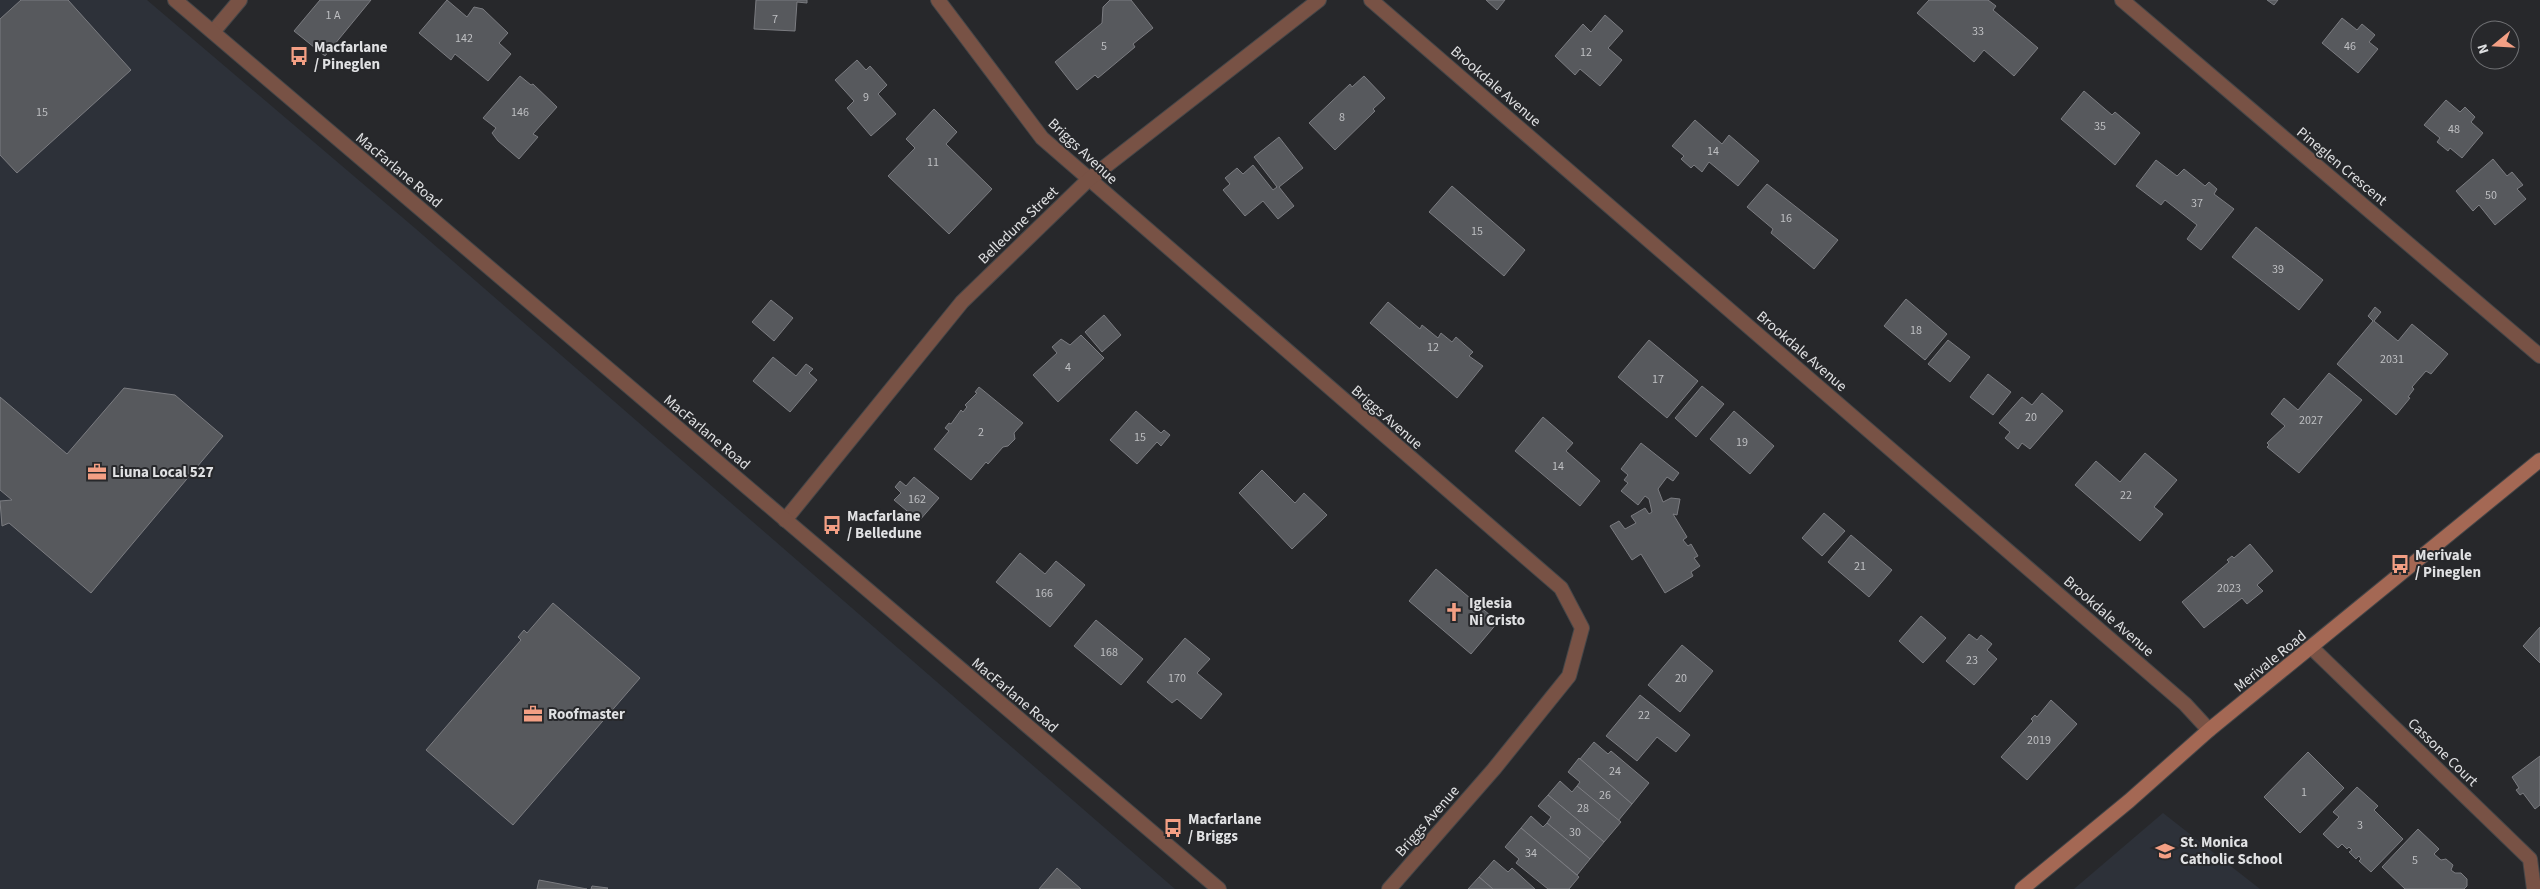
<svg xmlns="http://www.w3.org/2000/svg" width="2540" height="889" viewBox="0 0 2540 889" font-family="'Source Sans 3',sans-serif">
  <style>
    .built { fill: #2d3139 }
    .building { fill: #57595d; stroke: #7b7c81 }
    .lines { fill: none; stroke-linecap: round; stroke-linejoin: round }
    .minor-casing { stroke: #454648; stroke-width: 16 }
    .tertiary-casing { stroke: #454648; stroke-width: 16 }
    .secondary-casing { stroke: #454648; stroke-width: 16 }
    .minor { stroke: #785245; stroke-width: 14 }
    .tertiary { stroke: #785245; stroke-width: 14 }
    .secondary { stroke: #a46854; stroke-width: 14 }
    .labels { text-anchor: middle; stroke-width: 4; stroke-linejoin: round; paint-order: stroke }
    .number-label { font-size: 12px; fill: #bebfc2 }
    .poi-label { font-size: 15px; font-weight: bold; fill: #e0e1e3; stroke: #27282b; text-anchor: start }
    .street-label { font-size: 15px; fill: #e0e1e3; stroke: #27282b }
  </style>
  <rect width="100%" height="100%" fill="#27282b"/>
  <g class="built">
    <polygon points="0,0 147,0 416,229 1175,889 0,889"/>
    <polygon points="2163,813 2260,889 2074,889"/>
  </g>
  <g class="building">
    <polygon points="21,0 68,0 131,70 17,173 0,155 0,19"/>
    <polygon points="320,0 371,0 325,56 294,31"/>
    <polygon points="447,0 467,17 474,7 483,9 508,33 499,43 511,54 488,81 455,54 451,60 419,33"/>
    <polygon points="756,0 807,0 807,3 797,2 795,31 754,29"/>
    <polygon points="1110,0 1131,0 1153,28 1133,44 1135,47 1098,78 1095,75 1077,90 1055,62 1102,23 1103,7"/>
    <polygon points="1486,0 1505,0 1497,10"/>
    <polygon points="1929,0 1988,0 1996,6 1993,10 2038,48 2014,76 1984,50 1974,62 1917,13"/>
    <polygon points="2267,0 2278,0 2274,5"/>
    <polygon points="1605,15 1623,31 1608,48 1622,60 1600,86 1580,69 1575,75 1555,56 1583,24 1591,32"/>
    <polygon points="2342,18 2357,30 2362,24 2375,35 2369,42 2378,49 2358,73 2322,43"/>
    <polygon points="857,60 866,70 870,66 887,85 878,94 896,114 871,136 847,108 854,101 835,80"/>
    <polygon points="520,76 531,85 533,84 557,107 533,134 538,137 519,159 498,141 492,133 496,128 483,118"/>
    <polygon points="1364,76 1385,98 1373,109 1375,111 1335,150 1309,123 1350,84 1352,87"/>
    <polygon points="2084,91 2112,115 2115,112 2140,133 2115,165 2061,119"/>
    <polygon points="2446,100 2460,112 2465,107 2475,117 2471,122 2483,133 2462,158 2450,148 2448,151 2437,142 2440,138 2424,125"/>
    <polygon points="934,109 957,132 946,144 992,189 949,234 888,176 915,148 906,139"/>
    <polygon points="1695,120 1722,144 1729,135 1759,161 1738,186 1709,162 1702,172 1694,165 1691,168 1681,159 1684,156 1672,146"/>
    <polygon points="1279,137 1303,168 1279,187 1294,206 1278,219 1263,201 1245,216 1223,190 1230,184 1225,178 1237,168 1243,174 1253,165 1273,190 1277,187 1254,157"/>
    <polygon points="2493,159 2507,176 2512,172 2523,185 2517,189 2526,199 2495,225 2479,205 2473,211 2456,191"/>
    <polygon points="2156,160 2177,176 2184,169 2205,186 2209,182 2217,189 2214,194 2234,209 2201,250 2187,239 2197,225 2165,200 2161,205 2136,186"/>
    <polygon points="1767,184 1838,240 1814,269 1771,233 1773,229 1747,207"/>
    <polygon points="1452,186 1525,250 1504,276 1429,212"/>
    <polygon points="2256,227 2323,280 2299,310 2232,257"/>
    <polygon points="1906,299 1947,334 1925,360 1884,326"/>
    <polygon points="771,300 793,318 774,341 752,322"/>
    <polygon points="1388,302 1420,329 1422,325 1438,338 1441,333 1452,342 1456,337 1473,352 1469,356 1483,366 1457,398 1370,323"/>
    <polygon points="2375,307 2381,312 2374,321 2398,341 2412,324 2448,354 2431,374 2426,371 2412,387 2414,389 2408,397 2410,398 2396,415 2337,364 2373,321 2368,316"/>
    <polygon points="1104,315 1121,335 1102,352 1085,332"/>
    <polygon points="1081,335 1104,358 1058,402 1033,375 1057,353 1052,347 1061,339 1070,345"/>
    <polygon points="1649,340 1698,381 1667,418 1618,377"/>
    <polygon points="1948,340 1970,357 1950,382 1928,364"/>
    <polygon points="773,357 796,376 806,364 813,369 809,373 817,380 790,412 753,381"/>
    <polygon points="2329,373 2362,400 2299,473 2267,447 2269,445 2267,443 2285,426 2271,414 2284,398 2298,410"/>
    <polygon points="1988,374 2011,392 1993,415 1970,397"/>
    <polygon points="1702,386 1724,404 1696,437 1675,418"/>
    <polygon points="979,387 1023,423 1014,433 1015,439 1008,446 1003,447 988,464 986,462 971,480 934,449 949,431 945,428 949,423 951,424 961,410 963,412 967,407 965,405 977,393 975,392"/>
    <polygon points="124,388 175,395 223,436 91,593 9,523 2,526 0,501 12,500 0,490 0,397 67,454"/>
    <polygon points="2042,393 2063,411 2030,449 2022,443 2018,449 2005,438 2010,432 1999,423 2022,397 2032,405"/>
    <polygon points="1136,411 1161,433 1164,430 1170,435 1161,446 1157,442 1137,464 1110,440"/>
    <polygon points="1734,411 1774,446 1750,474 1710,439"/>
    <polygon points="1543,417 1573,443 1566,451 1600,481 1580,506 1515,451"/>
    <polygon points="1641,443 1679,473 1673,481 1667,477 1658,489 1663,502 1671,498 1680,499 1677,515 1673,514 1687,537 1683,540 1688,546 1691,544 1698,556 1694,558 1700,566 1691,572 1693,576 1665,593 1641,554 1632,560 1610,526 1619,521 1625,529 1636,523 1631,516 1645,508 1649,514 1652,512 1649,499 1645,496 1638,505 1621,491 1628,483 1624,480 1628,475 1621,469"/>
    <polygon points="2145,453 2177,480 2154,507 2163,514 2140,541 2075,485 2096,461 2120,482"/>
    <polygon points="1262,470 1295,503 1304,493 1327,515 1292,549 1239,493"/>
    <polygon points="914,477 939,498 919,521 894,500 901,493 895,487 900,481 906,486"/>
    <polygon points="1824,513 1845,531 1822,556 1802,538"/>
    <polygon points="1851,535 1892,570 1869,597 1828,562"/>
    <polygon points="2250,544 2273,571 2257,585 2263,591 2247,604 2242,598 2204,628 2182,602 2229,562 2227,560 2232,556 2234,558"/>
    <polygon points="1020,553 1045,574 1056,561 1085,585 1050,627 996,582"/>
    <polygon points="1436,569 1498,622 1471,654 1409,601"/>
    <polygon points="553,603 640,678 513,825 426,750 521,640 518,637 524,630 527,633"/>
    <polygon points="1921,616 1946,638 1923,663 1899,641"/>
    <polygon points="1096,620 1143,659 1121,685 1074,646"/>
    <polygon points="2540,627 2540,663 2523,646"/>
    <polygon points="1969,634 1977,640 1981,635 1992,644 1987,650 1997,659 1974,685 1946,661"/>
    <polygon points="1185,638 1210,659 1197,673 1222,694 1201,719 1177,699 1172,703 1147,682"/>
    <polygon points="1682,645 1713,671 1680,712 1648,685"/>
    <polygon points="1640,695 1690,735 1676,752 1657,737 1637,761 1606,736"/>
    <polygon points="2051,700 2077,724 2027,780 2001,757 2033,721 2031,719 2035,715 2037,717"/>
    <polygon points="1594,742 1608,754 1611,751 1649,783 1632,804 1580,759"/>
    <polygon points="2308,752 2344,788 2300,833 2264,797"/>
    <polygon points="2540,756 2540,805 2535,809 2523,793 2520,795 2516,790 2519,788 2512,777"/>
    <polygon points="1579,758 1632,804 1618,821 1577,786 1580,782 1568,772"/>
    <polygon points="1560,781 1572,792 1577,786 1621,822 1604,842 1548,795"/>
    <polygon points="2357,787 2378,806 2374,810 2403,839 2371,872 2359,861 2361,859 2359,856 2356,859 2349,852 2352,850 2349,847 2347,849 2342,844 2338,848 2323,834 2339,817 2333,812"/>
    <polygon points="1548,795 1604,842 1590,859 1547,823 1551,817 1538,806"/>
    <polygon points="1531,816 1543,827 1547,823 1590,859 1577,875 1521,828"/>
    <polygon points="1521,828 1579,877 1569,889 1548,889 1516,863 1519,859 1505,847"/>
    <polygon points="2418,829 2439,849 2434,854 2441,860 2446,859 2453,865 2451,870 2455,873 2461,873 2467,879 2467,886 2464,889 2405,889 2382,867"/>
    <polygon points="1494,860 1508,872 1512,868 1535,889 1493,889 1479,877"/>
    <polygon points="1057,868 1081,889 1039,889"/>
    <polygon points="1479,877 1493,889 1468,889"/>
    <polygon points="539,880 587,889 537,889"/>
    <polygon points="592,886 608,888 607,889 591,889"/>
  </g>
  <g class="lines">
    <g class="minor-casing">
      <g id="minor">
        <polyline points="938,0 1042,138 1561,588 1582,628 1569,676 1494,769 1389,889"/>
        <polyline points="1371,0 2185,704 2209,730"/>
        <polyline points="2122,0 2540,356"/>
        <polyline points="213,32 240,0"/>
        <polyline points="785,520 962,302 1088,180 1319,0"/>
        <polyline points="2312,648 2530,859 2534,889"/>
      </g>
    </g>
    <g class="tertiary-casing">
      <polyline id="tertiary" points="175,0 1219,889"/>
    </g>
    <g class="secondary-casing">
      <polyline id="secondary" points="2022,889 2129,801 2209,730 2540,460"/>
    </g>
    <use href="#minor" class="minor"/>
    <use href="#tertiary" class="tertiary"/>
    <use href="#secondary" class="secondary"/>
  </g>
  <defs>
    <g id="bus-bare" transform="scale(1.5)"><path d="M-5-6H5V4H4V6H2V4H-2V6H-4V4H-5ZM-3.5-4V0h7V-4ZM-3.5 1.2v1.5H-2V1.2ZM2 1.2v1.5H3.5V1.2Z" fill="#f39f84" stroke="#27282b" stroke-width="2.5" paint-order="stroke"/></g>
    <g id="office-bare" transform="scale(1.5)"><path d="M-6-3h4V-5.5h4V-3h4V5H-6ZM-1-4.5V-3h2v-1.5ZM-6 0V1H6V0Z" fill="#f39f84" stroke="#27282b" stroke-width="2.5" paint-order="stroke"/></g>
    <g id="church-bare" transform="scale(1.5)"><path d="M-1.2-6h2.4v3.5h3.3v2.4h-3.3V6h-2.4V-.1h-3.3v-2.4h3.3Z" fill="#f39f84" stroke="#27282b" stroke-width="2.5" paint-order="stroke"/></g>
    <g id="school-bare" transform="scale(1.5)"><path d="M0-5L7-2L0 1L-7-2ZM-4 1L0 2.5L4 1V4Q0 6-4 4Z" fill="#f39f84" stroke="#27282b" stroke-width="2.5" paint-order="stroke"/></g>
  </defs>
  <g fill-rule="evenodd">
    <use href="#bus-bare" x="299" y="56"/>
    <use href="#office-bare" x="97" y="472"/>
    <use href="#bus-bare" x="832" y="525"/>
    <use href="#bus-bare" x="2400" y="564"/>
    <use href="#church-bare" x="1454" y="612"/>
    <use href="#office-bare" x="533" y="714"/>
    <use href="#bus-bare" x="1173" y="828"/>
    <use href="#school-bare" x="2165" y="851"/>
  </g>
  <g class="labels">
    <g class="number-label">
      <text x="333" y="19">1 A</text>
      <text x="775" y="23">7</text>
      <text x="1978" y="35">33</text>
      <text x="464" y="42">142</text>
      <text x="1104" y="50">5</text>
      <text x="2350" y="50">46</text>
      <text x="1586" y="56">12</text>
      <text x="866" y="101">9</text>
      <text x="42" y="116">15</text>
      <text x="520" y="116">146</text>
      <text x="1342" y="121">8</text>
      <text x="2100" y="130">35</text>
      <text x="2454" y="133">48</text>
      <text x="1713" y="155">14</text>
      <text x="933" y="166">11</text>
      <text x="2491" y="199">50</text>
      <text x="2197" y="207">37</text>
      <text x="1786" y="222">16</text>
      <text x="1477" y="235">15</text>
      <text x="2278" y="273">39</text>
      <text x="1916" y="334">18</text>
      <text x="1433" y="351">12</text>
      <text x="2392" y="363">2031</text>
      <text x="1068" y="371">4</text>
      <text x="1658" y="383">17</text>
      <text x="2031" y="421">20</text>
      <text x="2311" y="424">2027</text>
      <text x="981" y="436">2</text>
      <text x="1140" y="441">15</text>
      <text x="1742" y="446">19</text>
      <text x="1558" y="470">14</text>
      <text x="2126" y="499">22</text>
      <text x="917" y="503">162</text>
      <text x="1860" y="570">21</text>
      <text x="2229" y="592">2023</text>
      <text x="1044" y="597">166</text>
      <text x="1109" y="656">168</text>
      <text x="1972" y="664">23</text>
      <text x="1177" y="682">170</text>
      <text x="1681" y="682">20</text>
      <text x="1644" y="719">22</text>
      <text x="2039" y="744">2019</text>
      <text x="1615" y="775">24</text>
      <text x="2304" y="796">1</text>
      <text x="1605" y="799">26</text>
      <text x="1583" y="812">28</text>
      <text x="2360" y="829">3</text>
      <text x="1575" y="836">30</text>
      <text x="1531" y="857">34</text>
      <text x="2415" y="864">5</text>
    </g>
    <g class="poi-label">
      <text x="314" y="52">Macfarlane<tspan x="314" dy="17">/ Pineglen</tspan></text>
      <text x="112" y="477">Liuna Local 527</text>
      <text x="847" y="521">Macfarlane<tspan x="847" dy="17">/ Belledune</tspan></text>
      <text x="2415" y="560">Merivale<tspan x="2415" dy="17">/ Pineglen</tspan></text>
      <text x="1469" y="608">Iglesia<tspan x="1469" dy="17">Ni Cristo</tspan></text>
      <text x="548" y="719">Roofmaster</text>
      <text x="1188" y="824">Macfarlane<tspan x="1188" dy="17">/ Briggs</tspan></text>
      <text x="2180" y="847">St. Monica<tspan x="2180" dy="17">Catholic School</tspan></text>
    </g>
    <g class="street-label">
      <text transform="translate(1496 86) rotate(41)" y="5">Brookdale Avenue</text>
      <text transform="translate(1083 151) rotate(43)" y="5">Briggs Avenue</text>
      <text transform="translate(2342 166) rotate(40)" y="5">Pineglen Crescent</text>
      <text transform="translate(399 170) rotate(40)" y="5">MacFarlane Road</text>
      <text transform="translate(1018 225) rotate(-44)" y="5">Belledune Street</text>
      <text transform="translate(1802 351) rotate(41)" y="5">Brookdale Avenue</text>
      <text transform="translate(1387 417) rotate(41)" y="5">Briggs Avenue</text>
      <text transform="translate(707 432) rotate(40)" y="5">MacFarlane Road</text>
      <text transform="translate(2109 616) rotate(41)" y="5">Brookdale Avenue</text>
      <text transform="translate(2270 661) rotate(-39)" y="5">Merivale Road</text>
      <text transform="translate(1015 695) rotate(40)" y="5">MacFarlane Road</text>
      <text transform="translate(2443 752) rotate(44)" y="5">Cassone Court</text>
      <text transform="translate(1427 821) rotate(-49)" y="5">Briggs Avenue</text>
    </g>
  </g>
  <g transform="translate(2495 45) rotate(252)"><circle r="24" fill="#27282b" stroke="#717275"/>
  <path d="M0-4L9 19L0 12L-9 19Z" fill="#f39f84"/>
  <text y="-8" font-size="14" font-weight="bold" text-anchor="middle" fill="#e0e1e3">N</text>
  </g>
</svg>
